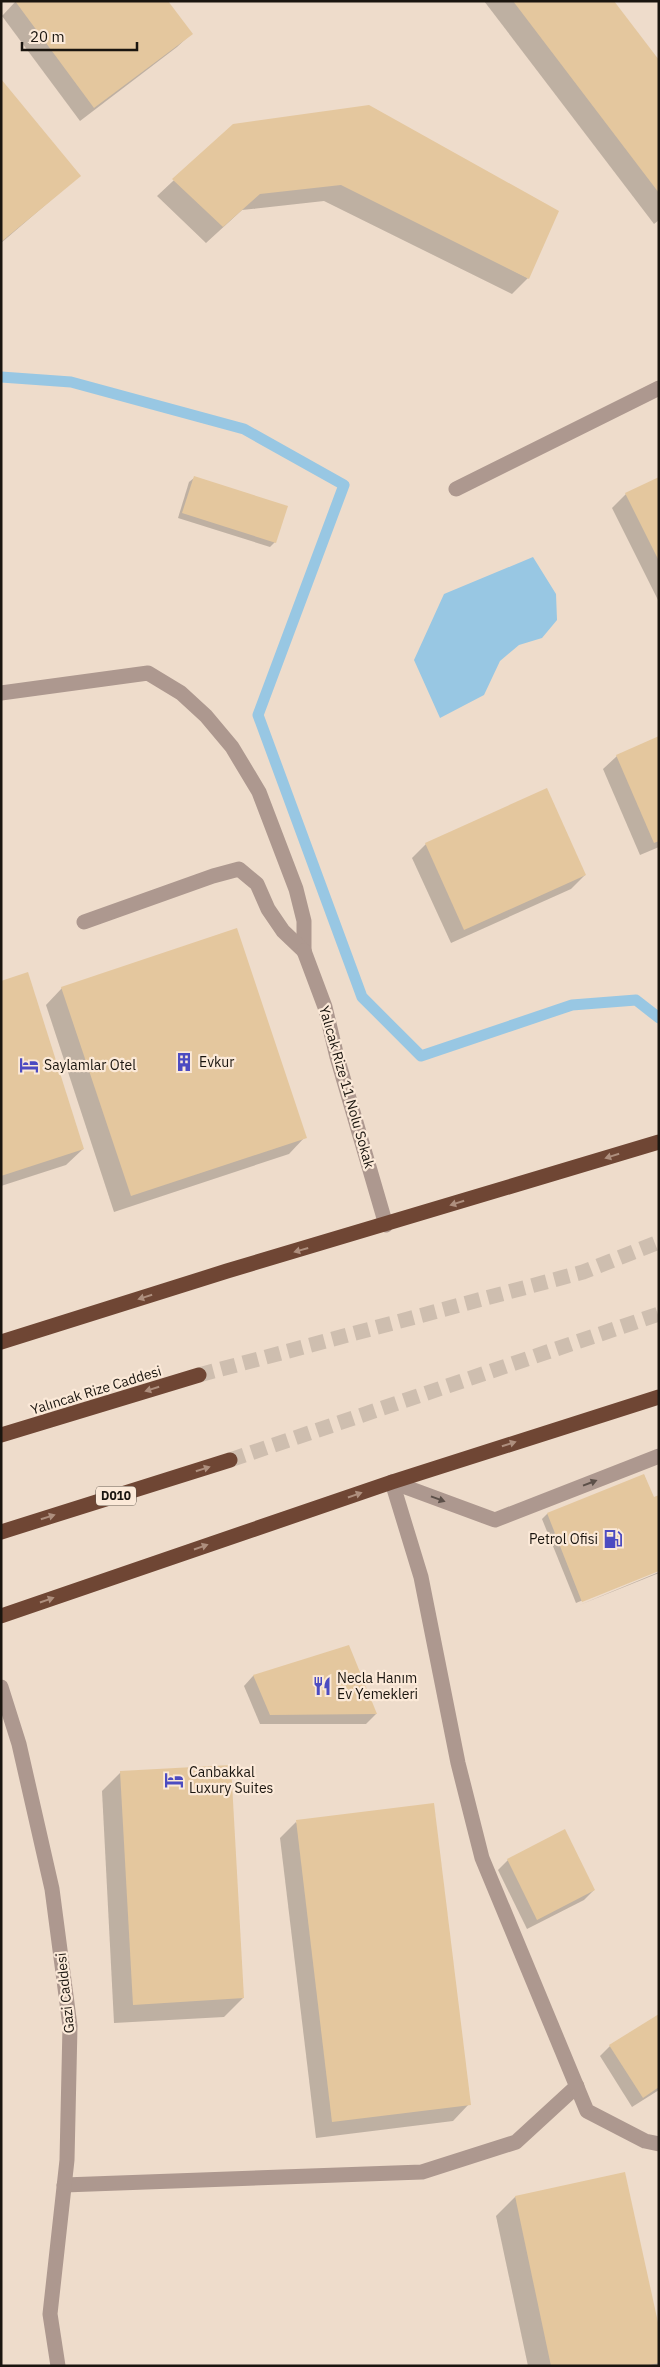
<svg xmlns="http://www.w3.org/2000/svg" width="660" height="2367" viewBox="0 0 660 2367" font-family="'IBM Plex Sans',sans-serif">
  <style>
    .water { fill: #98c7e3 }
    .shadow { fill: #0003 }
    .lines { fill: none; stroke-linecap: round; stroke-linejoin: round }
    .stream { stroke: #98c7e3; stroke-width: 11 }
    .building { fill: #e4c79e }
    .highway-tunnel { stroke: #cebeaf; stroke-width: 15; stroke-dasharray: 15 8; stroke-linecap: butt }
    .lane { stroke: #ad988f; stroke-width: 15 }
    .street { stroke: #ad988f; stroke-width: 15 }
    .highway { stroke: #6f4634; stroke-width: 15 }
    .oneway { fill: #ae8f7e }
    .oneway2 { fill: #5c5049 }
    .labels { text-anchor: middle; stroke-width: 4.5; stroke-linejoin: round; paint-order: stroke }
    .shield { fill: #fbe9d8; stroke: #5e554b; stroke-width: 1 }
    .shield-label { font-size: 12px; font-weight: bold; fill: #1a150f }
    .poi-label { font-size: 14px; fill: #1a150f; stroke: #fbe9d8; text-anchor: start }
    .street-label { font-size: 14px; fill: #1a150f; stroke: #fbe9d8 }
  </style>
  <rect width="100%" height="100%" fill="#eedccb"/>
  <polygon class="water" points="533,557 556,594 557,620 542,638 519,645 500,661 484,695 440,718 414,660 444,594"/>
  <g class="shadow">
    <polygon points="16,1 191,34 177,47 80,121 2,16"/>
    <polygon points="484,1 613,1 659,62 659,220 654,224"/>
    <polygon points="1,80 79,176 1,243"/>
    <polygon points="233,125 528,278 512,294 324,201 242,210 206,243 157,196"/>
    <polygon points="194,478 275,542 270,547 178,518 189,482"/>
    <polygon points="659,478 659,602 612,508 626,494"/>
    <polygon points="659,737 659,847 640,855 603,769 617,756"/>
    <polygon points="426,844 585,875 571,889 451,943 412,858"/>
    <polygon points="1,982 83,1149 66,1165 1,1186"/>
    <polygon points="62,988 305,1137 289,1154 114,1212 46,1005"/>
    <polygon points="644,1475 653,1498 659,1569 576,1603 542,1519 547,1514"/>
    <polygon points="659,1572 659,1573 577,1606"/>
    <polygon points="349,1647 376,1714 366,1724 260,1724 244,1686 253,1676"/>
    <polygon points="121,1772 243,1998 224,2017 114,2023 102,1791"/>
    <polygon points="296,1822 469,2104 453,2121 316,2138 280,1838"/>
    <polygon points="508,1860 594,1890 584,1900 527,1929 498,1870"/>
    <polygon points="659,2015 659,2090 632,2107 600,2056 610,2046"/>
    <polygon points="624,2173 659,2333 659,2366 528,2366 496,2216 515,2197"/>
  </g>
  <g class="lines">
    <polyline class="stream" points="1,377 71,382 244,429 344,485 258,715 362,997 421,1056 572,1005 636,1000 659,1018"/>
  </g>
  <g class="building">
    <polygon points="15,1 168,1 193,34 94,108"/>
    <polygon points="513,1 614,1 659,60 659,193"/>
    <polygon points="1,79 81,176 1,242"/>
    <polygon points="369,105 559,211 529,279 341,185 260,194 223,227 172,179 233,124"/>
    <polygon points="194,476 288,506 276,543 182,513"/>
    <polygon points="659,477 659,561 625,493"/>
    <polygon points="659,736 659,841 654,843 616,755"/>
    <polygon points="547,788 586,875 464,930 425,843"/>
    <polygon points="237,928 307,1138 131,1196 61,987"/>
    <polygon points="28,972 84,1149 1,1176 1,981"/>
    <polygon points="644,1474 654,1497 659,1495 659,1571 582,1602 547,1513"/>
    <polygon points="349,1645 377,1714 270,1715 253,1675"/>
    <polygon points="231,1765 244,1998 133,2005 120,1771"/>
    <polygon points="434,1803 471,2105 332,2122 296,1820"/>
    <polygon points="565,1829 595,1890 537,1920 507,1859"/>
    <polygon points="659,2014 659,2087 643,2098 609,2045"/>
    <polygon points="625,2172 659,2327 659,2363 644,2366 551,2366 515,2196"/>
  </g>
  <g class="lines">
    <g class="highway-tunnel">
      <polyline points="199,1375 583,1272 659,1242"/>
      <polyline points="230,1460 659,1314"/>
    </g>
    <g class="lane">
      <polyline points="456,489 659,388"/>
      <polyline points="1,693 148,673 181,693 206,716 232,747 259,792 296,889 304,921 304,951"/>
      <polyline points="84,922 213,876 239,869 257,884 268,909 283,931 304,951"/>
      <polyline points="392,1482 495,1520 659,1456"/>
      <polyline points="64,2185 422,2172 516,2142 577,2086"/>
    </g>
    <g class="street">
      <polyline points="304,951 325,1007 337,1057 386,1225"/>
      <polyline points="392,1482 421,1577 458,1763 482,1858 587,2111 645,2141 659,2144"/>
      <polyline points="1,1687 19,1744 52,1889 70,2026 67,2160 50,2314 58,2366"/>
    </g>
    <g class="highway">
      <polyline points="1,1342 227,1271 659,1142"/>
      <polyline points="1,1435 199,1375"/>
      <polyline points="1,1532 230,1460"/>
      <polyline points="1,1616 392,1482 659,1397"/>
    </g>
  </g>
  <defs><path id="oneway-solid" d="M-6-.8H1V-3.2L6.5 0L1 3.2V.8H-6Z" transform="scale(1.25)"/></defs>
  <g class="oneway">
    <use href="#oneway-solid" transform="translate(612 1156) rotate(163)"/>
    <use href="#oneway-solid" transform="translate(457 1203) rotate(163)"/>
    <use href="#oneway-solid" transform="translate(301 1250) rotate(164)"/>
    <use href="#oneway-solid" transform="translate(145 1297) rotate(163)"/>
    <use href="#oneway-solid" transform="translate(152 1389) rotate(163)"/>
    <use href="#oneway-solid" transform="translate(509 1444) rotate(-18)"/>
    <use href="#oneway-solid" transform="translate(203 1469) rotate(-17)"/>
    <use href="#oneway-solid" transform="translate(355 1495) rotate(-19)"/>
    <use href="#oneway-solid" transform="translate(48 1517) rotate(-17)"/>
    <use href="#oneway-solid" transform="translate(201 1547) rotate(-19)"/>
    <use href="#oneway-solid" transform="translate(47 1600) rotate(-19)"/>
  </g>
  <g class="oneway2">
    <use href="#oneway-solid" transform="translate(590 1483) rotate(-21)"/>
    <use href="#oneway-solid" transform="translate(438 1499) rotate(20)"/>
  </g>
  <defs>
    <g id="building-bare" transform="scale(1.5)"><path d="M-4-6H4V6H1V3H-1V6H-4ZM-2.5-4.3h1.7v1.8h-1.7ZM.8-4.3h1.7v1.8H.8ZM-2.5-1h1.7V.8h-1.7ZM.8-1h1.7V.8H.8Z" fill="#4c4bc1" stroke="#fbe9d8" stroke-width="2.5" paint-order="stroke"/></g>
    <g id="hotel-bare" transform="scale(1.5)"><path d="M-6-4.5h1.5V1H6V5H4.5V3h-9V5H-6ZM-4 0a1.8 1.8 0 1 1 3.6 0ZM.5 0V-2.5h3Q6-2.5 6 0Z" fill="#4c4bc1" stroke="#fbe9d8" stroke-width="2.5" paint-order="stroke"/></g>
    <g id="fuel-bare" transform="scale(1.5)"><path d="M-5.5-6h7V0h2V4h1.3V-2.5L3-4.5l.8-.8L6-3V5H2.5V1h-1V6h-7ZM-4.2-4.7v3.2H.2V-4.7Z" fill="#4c4bc1" stroke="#fbe9d8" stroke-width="2.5" paint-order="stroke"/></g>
    <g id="restaurant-bare" transform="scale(1.5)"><path d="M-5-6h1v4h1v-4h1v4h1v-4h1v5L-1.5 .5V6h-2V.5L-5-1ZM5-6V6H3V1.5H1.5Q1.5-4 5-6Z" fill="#4c4bc1" stroke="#fbe9d8" stroke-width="2.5" paint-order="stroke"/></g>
  </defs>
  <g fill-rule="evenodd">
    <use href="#building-bare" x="184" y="1062"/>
    <use href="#hotel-bare" x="29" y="1065"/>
    <use href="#fuel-bare" x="613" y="1539"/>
    <use href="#restaurant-bare" x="322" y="1686"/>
    <use href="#hotel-bare" x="174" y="1780"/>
  </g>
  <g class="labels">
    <rect class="shield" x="96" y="1486.5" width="40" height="19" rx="4"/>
    <g class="shield-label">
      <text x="116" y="1500">D010</text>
    </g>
    <g class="poi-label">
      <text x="199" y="1067">Evkur</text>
      <text x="44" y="1070">Saylamlar Otel</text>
      <text x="598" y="1544" text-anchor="end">Petrol Ofisi</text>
      <text x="337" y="1683">Necla Hanım<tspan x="337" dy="16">Ev Yemekleri</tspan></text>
      <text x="189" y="1777">Canbakkal<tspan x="189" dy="16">Luxury Suites</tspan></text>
    </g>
    <g class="street-label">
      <text transform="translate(347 1087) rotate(74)" y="5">Yalıcak Rize 11 Nolu Sokak</text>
      <text transform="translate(96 1390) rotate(-17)" y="5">Yalıncak Rize Caddesi</text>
      <text transform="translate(65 1993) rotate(-96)" y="5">Gazi Caddesi</text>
    </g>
  </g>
  <rect width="660" height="2367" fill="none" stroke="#1a150f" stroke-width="5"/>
  <path d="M22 42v8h115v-8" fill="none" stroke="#1a150f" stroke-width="2.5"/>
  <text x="30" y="42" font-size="15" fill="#1a150f" stroke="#fbe9d8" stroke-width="4" paint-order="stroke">20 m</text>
</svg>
